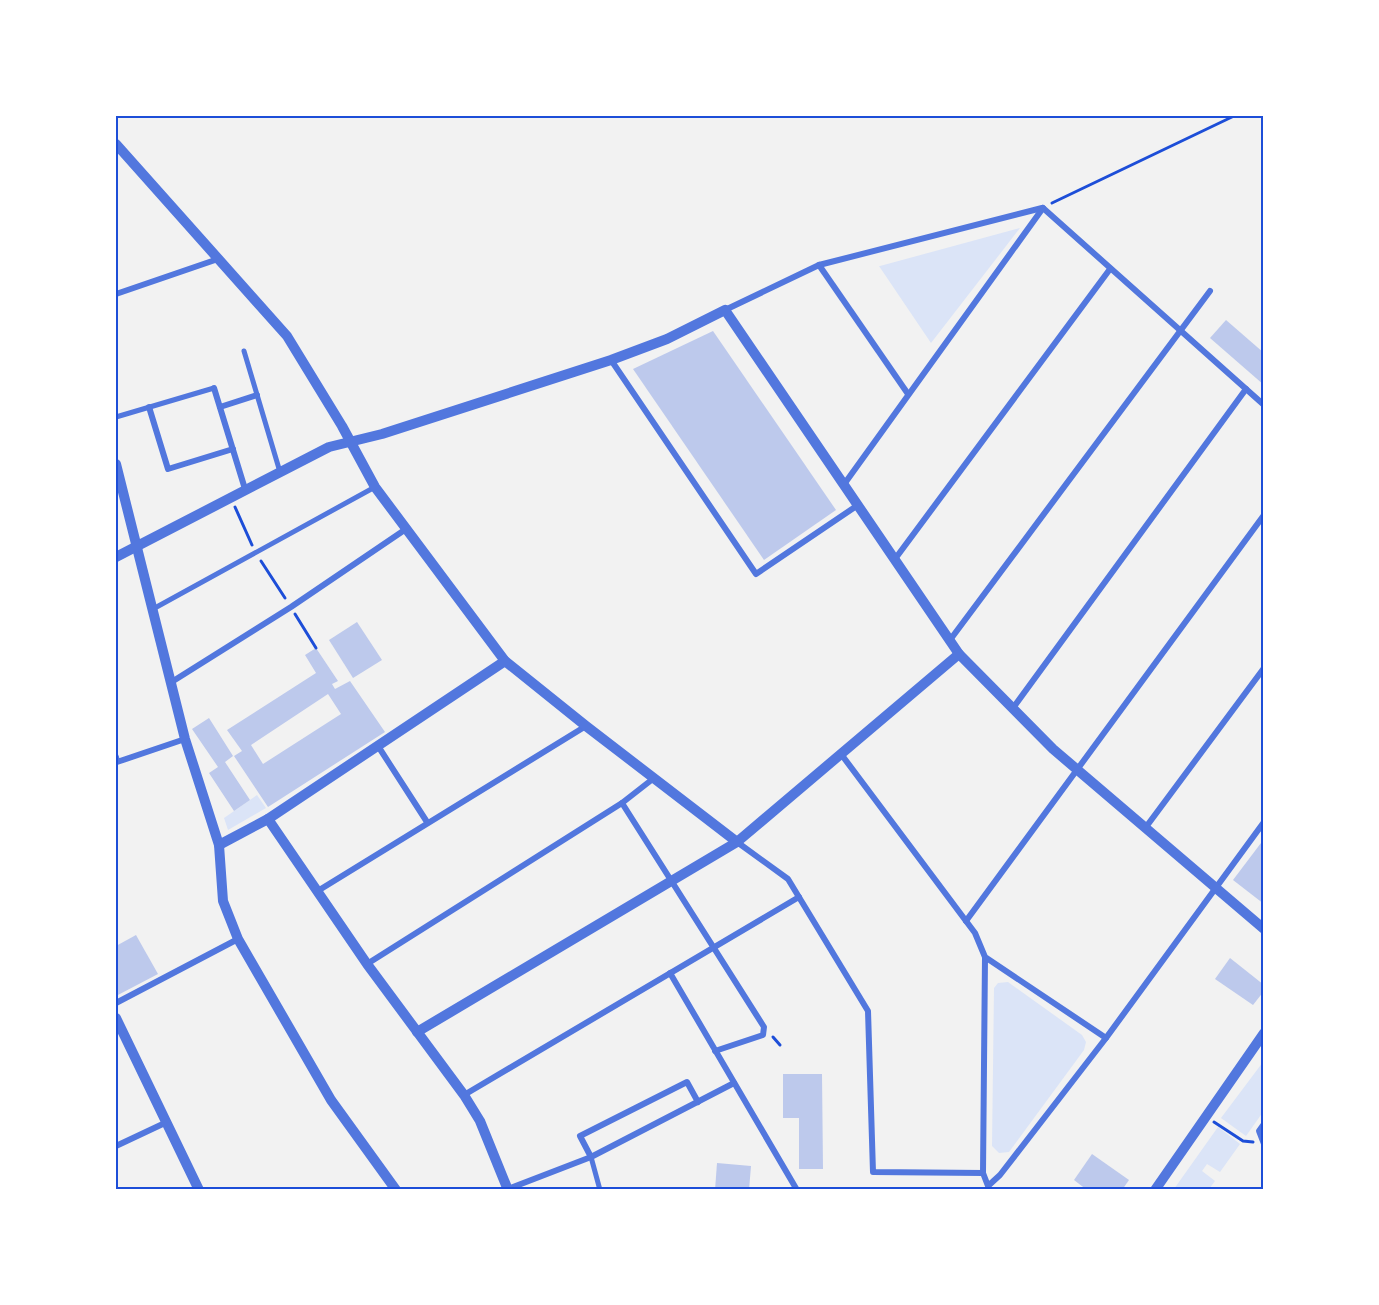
<svg xmlns="http://www.w3.org/2000/svg" width="1379" height="1305" viewBox="0 0 1379 1305" font-family="'Varela Round',sans-serif">
  <style>
    .green { fill: #dbe4f7 }
    .building { fill: #bdc9ec; fill-rule: evenodd }
    .lines { fill: none; stroke-linecap: round; stroke-linejoin: round }
    .path { stroke: #1d4ed8; stroke-width: 3 }
    .pedestrian { stroke: #5277de; stroke-width: 5 }
    .minor { stroke: #5277de; stroke-width: 6 }
    .tertiary { stroke: #5277de; stroke-width: 10 }
    .neatline { fill: none; stroke: #1d4ed8; stroke-width: 2 }
  </style>
  <rect width="100%" height="100%" fill="#f2f2f2"/>
  <g class="green">
    <polygon points="1020,228 931,343 879,266 880,266"/>
    <polygon points="257,795 266,808 228,830 224,818"/>
    <polygon points="1008,982 1082,1035 1086,1042 1084,1050 1009,1152 999,1153 992,1146 994,988 998,983"/>
    <polygon points="1263,1062 1263,1112 1246,1136 1221,1118"/>
    <polygon points="1218,1127 1240,1144 1220,1172 1207,1164 1202,1171 1215,1181 1209,1189 1174,1189"/>
  </g>
  <g class="building">
    <polygon points="1226,320 1264,353 1264,385 1210,338"/>
    <polygon points="713,331 836,510 764,560 633,369"/>
    <polygon points="357,622 382,660 353,678 329,640"/>
    <path d="M 316,648 L 338,681 L 332,684 L 335,689 L 350,681 L 385,732 L 268,807 L 234,756 L 242,751 L 227,730 L 316,673 L 305,655 ZM 328,694 L 341,714 L 263,764 L 251,745 Z"/>
    <polygon points="209,718 233,756 225,762 250,800 234,811 209,773 218,767 192,729"/>
    <polygon points="1264,839 1264,904 1233,880"/>
    <polygon points="136,935 158,974 116,996 116,946"/>
    <polygon points="1230,958 1264,985 1264,991 1253,1005 1215,979"/>
    <polygon points="783,1074 822,1074 823,1169 799,1169 799,1118 783,1118"/>
    <polygon points="1092,1154 1129,1180 1122,1190 1087,1190 1074,1180"/>
    <polygon points="717,1163 751,1166 749,1190 715,1190"/>
  </g>
  <g class="lines">
    <g class="path">
      <polyline points="1052,203 1234,116"/>
      <polyline points="235,507 252,545"/>
      <polyline points="261,561 285,598"/>
      <polyline points="295,614 316,648"/>
      <polyline points="773,1037 780,1045"/>
      <polyline points="1214,1122 1243,1141 1253,1142"/>
    </g>
    <g class="pedestrian">
      <polyline points="244,351 280,472"/>
      <polyline points="116,417 214,388"/>
      <polyline points="153,609 375,487"/>
      <polyline points="591,1157 600,1190"/>
    </g>
    <g class="minor">
      <polyline points="1043,208 1264,405"/>
      <polyline points="819,265 908,394"/>
      <polyline points="116,294 218,259"/>
      <polyline points="725,310 819,265 1042,208"/>
      <polyline points="611,360 756,574 858,505"/>
      <polyline points="214,388 245,489"/>
      <polyline points="149,407 168,469 233,449"/>
      <polyline points="220,407 257,395"/>
      <polyline points="845,483 1043,208"/>
      <polyline points="895,559 1110,269"/>
      <polyline points="950,640 1210,291"/>
      <polyline points="170,683 291,607 406,529"/>
      <polyline points="1013,708 1246,389"/>
      <polyline points="378,746 427,822"/>
      <polyline points="841,754 975,933 985,957 983,1173 988,1186 1000,1175 1106,1038 985,957"/>
      <polyline points="116,757 117,762 185,739"/>
      <polyline points="622,803 764,1027 763,1035 715,1051"/>
      <polyline points="1146,827 1264,668"/>
      <polyline points="737,842 788,879 868,1011 873,1172 983,1173"/>
      <polyline points="316,892 586,726"/>
      <polyline points="966,921 1264,515"/>
      <polyline points="367,964 622,803 654,778"/>
      <polyline points="670,973 797,1190"/>
      <polyline points="116,1003 238,939"/>
      <polyline points="1106,1038 1264,822"/>
      <polyline points="464,1095 799,897"/>
      <polyline points="1264,1124 1259,1131 1264,1144"/>
      <polyline points="116,1146 167,1122"/>
      <polyline points="591,1157 580,1136 687,1082 698,1102"/>
      <polyline points="508,1189 591,1157 734,1083"/>
    </g>
    <g class="tertiary">
      <polyline points="116,144 287,336 342,426 375,487 505,661 586,726 737,842"/>
      <polyline points="116,464 185,739 219,845 223,901 238,939 331,1100 396,1190"/>
      <polyline points="116,557 329,447 382,434 611,360 667,339 725,310 959,654 1053,749 1264,929"/>
      <polyline points="268,819 367,964 464,1095 480,1121 508,1190"/>
      <polyline points="219,845 268,819 505,661"/>
      <polyline points="116,1018 199,1190"/>
      <polyline points="417,1032 737,842 959,654"/>
      <polyline points="1155,1190 1264,1033"/>
    </g>
  </g>
  <rect width="1379" height="1305" fill="none" stroke="#ffffff" stroke-width="234"/>
  <rect x="117" y="117" width="1145" height="1071" class="neatline"/>
</svg>
